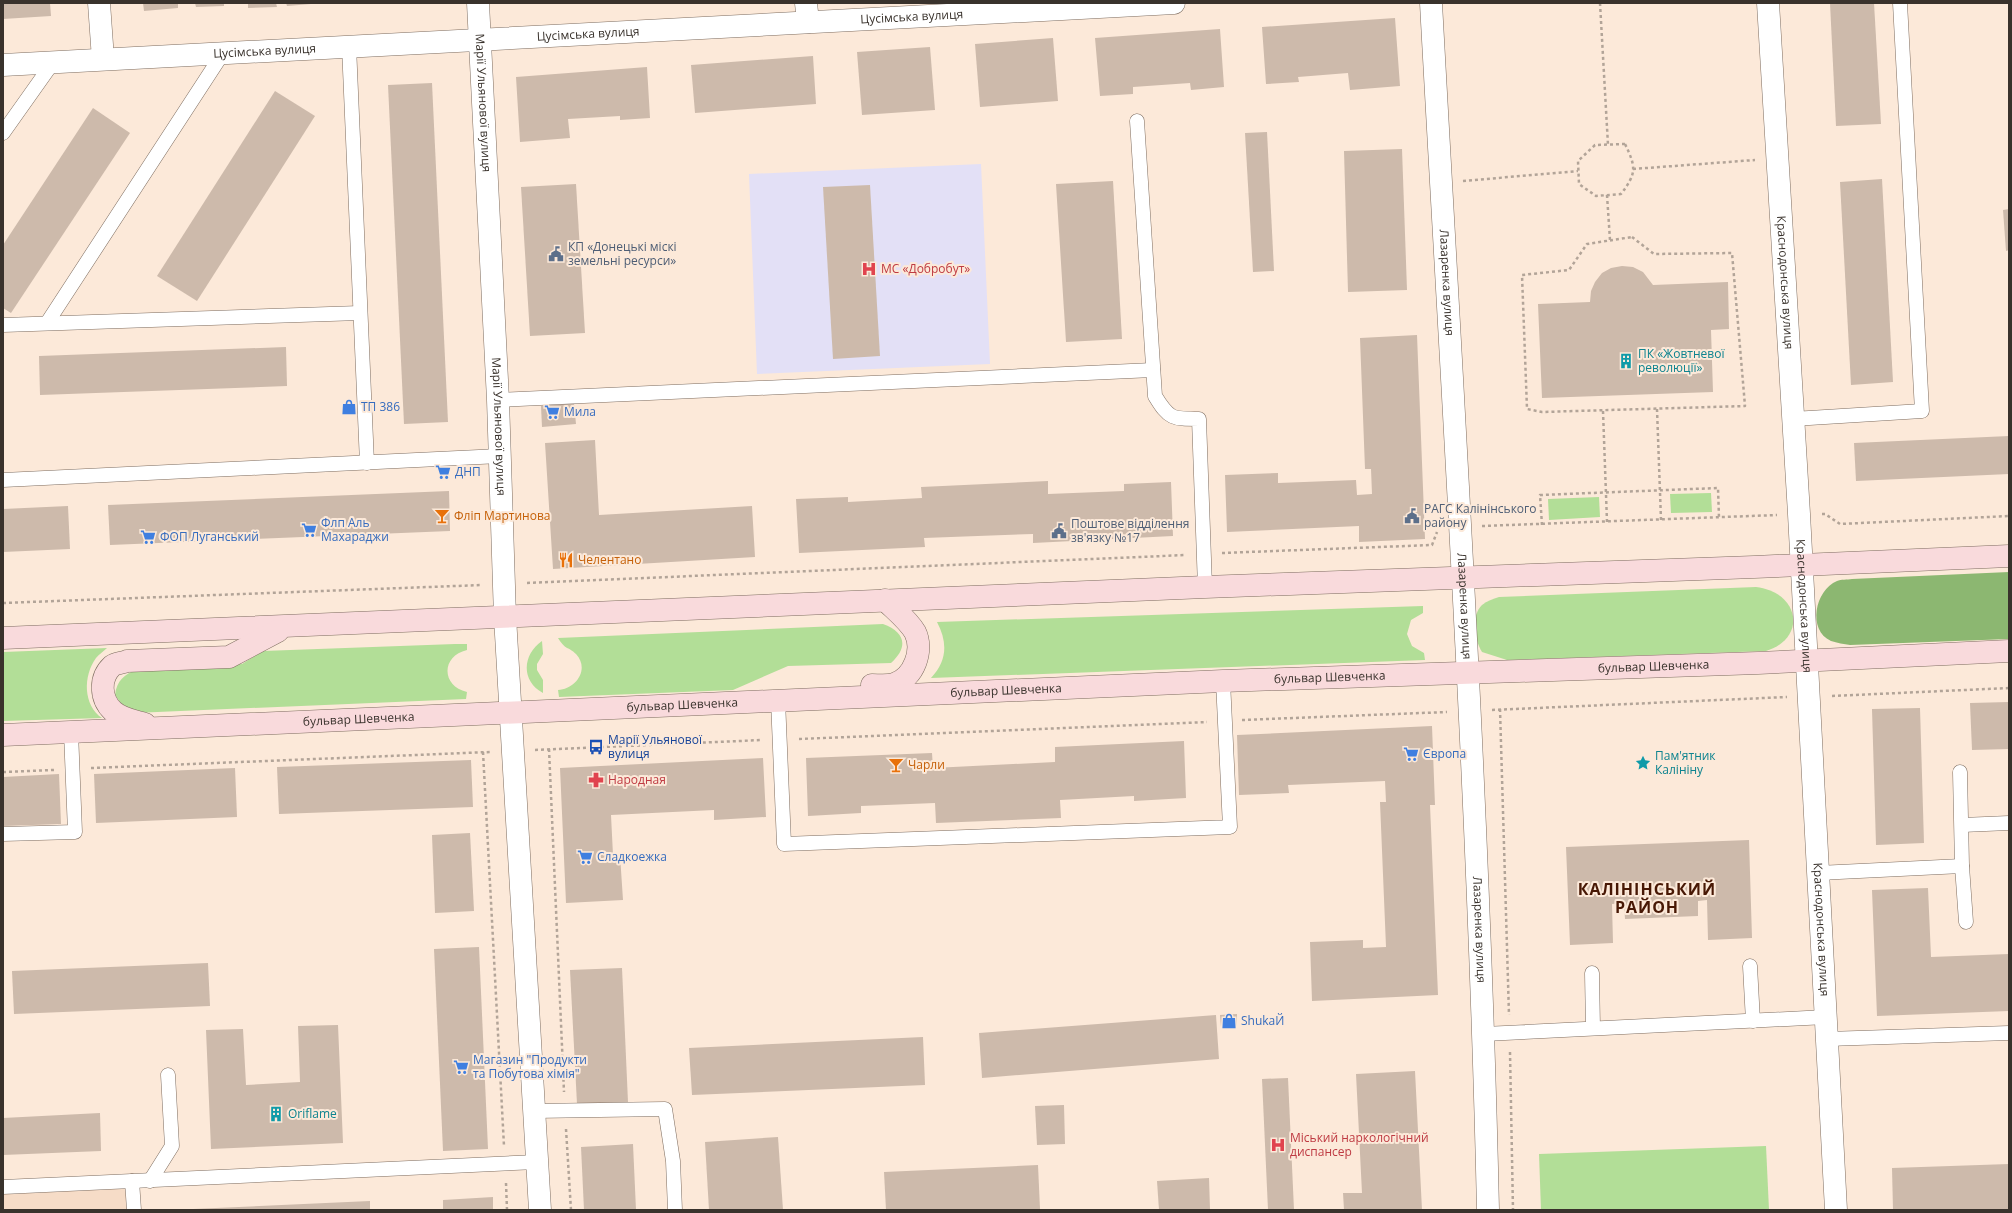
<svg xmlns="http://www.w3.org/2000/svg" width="2012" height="1213" viewBox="0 0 2012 1213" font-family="'Open Sans',sans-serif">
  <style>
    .built { fill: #f6dcc7 }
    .medical { fill: #e3e0f6 }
    .green { fill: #b2de97 }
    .forest { fill: #8cb771 }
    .building { fill: #cdbaab }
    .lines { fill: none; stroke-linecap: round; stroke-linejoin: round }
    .service-casing { stroke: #7e6d60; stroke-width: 15 }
    .minor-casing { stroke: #7e6d60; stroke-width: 23 }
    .tertiary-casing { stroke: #7e6d60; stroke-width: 23 }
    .secondary-casing { stroke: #7e6d60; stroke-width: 23 }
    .path { stroke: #b2a498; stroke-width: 2.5; stroke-dasharray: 3 3; stroke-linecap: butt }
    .service { stroke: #fff; stroke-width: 14 }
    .minor { stroke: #fff; stroke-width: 22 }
    .tertiary { stroke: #fff; stroke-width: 22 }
    .secondary { stroke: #f9dadc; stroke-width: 22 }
    .labels { text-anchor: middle; stroke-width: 4; stroke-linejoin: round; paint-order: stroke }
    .street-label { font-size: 12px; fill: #39322c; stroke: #fce9d9 }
    .service-label { font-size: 12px; fill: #4e5e75; stroke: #fce9d9; text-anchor: start }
    .health-label { font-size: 12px; fill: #be3a42; stroke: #fce9d9; text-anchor: start }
    .culture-label { font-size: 12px; fill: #0d838f; stroke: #fce9d9; text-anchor: start }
    .shop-label { font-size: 12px; fill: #366cbe; stroke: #fce9d9; text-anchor: start }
    .food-label { font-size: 12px; fill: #c56008; stroke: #fce9d9; text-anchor: start }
    .transit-label { font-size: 12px; fill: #164399; stroke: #fce9d9; text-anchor: start }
    .district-label { font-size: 16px; font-weight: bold; letter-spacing: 1px; fill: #481805; stroke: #fce9d9 }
  </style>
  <rect width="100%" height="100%" fill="#fce9d9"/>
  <polygon class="built" points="132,1181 134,1210 3,1210 3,1187"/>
  <polygon class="medical" points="981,164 990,364 757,374 749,174"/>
  <g class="green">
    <polygon points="1711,493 1712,512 1671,513 1670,494"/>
    <polygon points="1599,497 1600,517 1549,520 1548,499"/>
    <path d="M 1756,587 C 1799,592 1808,638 1766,651 L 1507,660 L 1482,652 C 1475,641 1470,617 1482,605 C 1487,601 1493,599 1499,597 Z"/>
    <path d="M 1423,606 L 1423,613 L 1411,620 L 1407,634 L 1412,646 L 1424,653 L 1425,660 L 931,678 C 947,661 948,643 937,622 Z"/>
    <path d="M 883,624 C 905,632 909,647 891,663 L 788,666 L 733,690 L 559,697 L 558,690 C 576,689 590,669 576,654 C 568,646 566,651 558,638 Z"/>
    <path d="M 542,641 L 543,654 L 537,664 L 537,670 L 543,680 L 543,693 C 521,681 522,655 542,641 Z"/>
    <path d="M 455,644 L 467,644 L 467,650 C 441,656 441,686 467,692 L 466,699 L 134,713 L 125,709 L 115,695 C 117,680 124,675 137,669 L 242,664 L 263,651 Z"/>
    <path d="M 107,648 C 104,651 99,654 96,658 C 83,676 83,705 102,718 L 3,721 L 3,652 Z"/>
    <polygon points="1766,1146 1769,1210 1541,1210 1539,1154"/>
  </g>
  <path class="forest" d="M 2009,572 L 2009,639 L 1850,645 C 1844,644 1837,643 1831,641 C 1807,630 1815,590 1837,581 C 1841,579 1847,580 1852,579 Z"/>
  <g class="building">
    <polygon points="3,3 50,3 51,16 3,19"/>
    <polygon points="143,3 178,3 178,8 144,11"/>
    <polygon points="195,3 224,3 224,6 196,7"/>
    <polygon points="248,3 276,3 277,7 248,8"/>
    <polygon points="286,3 311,3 311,4 287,6"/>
    <polygon points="1830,3 1874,3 1881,124 1836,126"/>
    <polygon points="1395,18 1400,86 1350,90 1348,73 1298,77 1299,82 1266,84 1262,27"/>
    <polygon points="1220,29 1224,87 1191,90 1190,83 1133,87 1133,94 1100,96 1095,38"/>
    <polygon points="1053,38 1058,101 980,107 975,44"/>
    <polygon points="930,47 935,110 862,115 857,52"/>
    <polygon points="813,56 816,104 695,113 691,65"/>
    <polygon points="647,67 650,118 620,120 620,116 568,119 570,138 520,142 516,77"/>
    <polygon points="432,83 448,422 404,424 388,85"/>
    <polygon points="275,91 315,116 197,301 157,276"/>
    <polygon points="93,108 130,133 11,313 3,308 3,245"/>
    <polygon points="1267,132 1274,271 1253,272 1245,133"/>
    <polygon points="1402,149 1407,290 1348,292 1344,151"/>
    <polygon points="1882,179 1893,382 1851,385 1840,182"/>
    <polygon points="1113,181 1122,339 1066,342 1056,184"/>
    <polygon points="576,184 585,333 530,336 521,187"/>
    <polygon points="870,185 880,356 833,359 823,187"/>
    <polygon points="2009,209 2009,250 2006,251 2003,210"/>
    <polygon points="1622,266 1633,267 1643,272 1653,285 1728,282 1729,329 1711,330 1713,392 1542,398 1538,304 1590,302 1591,291 1595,282 1602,273 1611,268"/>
    <polygon points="1417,335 1425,539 1359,542 1359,526 1227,532 1225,475 1278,473 1278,483 1356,480 1357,495 1372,494 1371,469 1365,469 1360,338"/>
    <polygon points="286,347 287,386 40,395 39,356"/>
    <polygon points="574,403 576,424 542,427 541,406"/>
    <polygon points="2009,436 2009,474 1856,481 1854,443"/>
    <polygon points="595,440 599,515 752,506 755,557 553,569 545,443"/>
    <polygon points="1048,481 1048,494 1124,491 1124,484 1171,482 1173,536 1033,543 1033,534 924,538 925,547 799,553 796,499 848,497 848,502 922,498 921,487"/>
    <polygon points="449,491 450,531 110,545 108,505"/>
    <polygon points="68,506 70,549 3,552 3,509"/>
    <polygon points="2009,702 2009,749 1972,750 1970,703"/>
    <polygon points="1920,708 1924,843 1876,845 1872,709"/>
    <polygon points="1432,726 1435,805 1430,805 1438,995 1312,1001 1310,942 1363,940 1363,948 1386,947 1380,802 1386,802 1385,781 1288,785 1289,793 1239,795 1237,735"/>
    <polygon points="1184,741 1186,798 1134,801 1134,796 1060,800 1061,818 936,823 935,803 861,806 861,813 808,816 806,758 932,753 933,768 1055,762 1055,747"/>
    <polygon points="763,758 766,817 714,820 714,810 611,815 613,855 620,855 623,900 566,903 560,768"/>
    <polygon points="471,760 473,807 279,814 277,767"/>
    <polygon points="235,768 237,817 96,823 94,774"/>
    <polygon points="59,774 61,824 3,826 3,777"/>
    <polygon points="470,833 474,911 435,913 432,835"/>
    <polygon points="1749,840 1752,938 1708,940 1707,900 1698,901 1698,916 1625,919 1624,903 1612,904 1613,943 1570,945 1566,847"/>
    <polygon points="1928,888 1931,957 2009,954 2009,1011 1877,1016 1872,890"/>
    <polygon points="479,947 488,1149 443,1151 434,949"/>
    <polygon points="208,963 210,1006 14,1014 12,971"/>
    <polygon points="622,968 628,1102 577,1104 570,970"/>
    <polygon points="1237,1014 1237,1027 1221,1027 1220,1015"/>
    <polygon points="1216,1015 1219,1059 982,1078 979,1033"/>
    <polygon points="338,1025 343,1143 211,1149 206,1030 243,1029 246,1085 300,1082 298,1026"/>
    <polygon points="923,1037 925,1085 692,1095 689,1048"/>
    <polygon points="1415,1071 1422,1210 1344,1210 1343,1193 1362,1193 1356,1074"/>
    <polygon points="1288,1078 1294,1210 1268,1210 1262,1079"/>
    <polygon points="1064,1105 1065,1144 1037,1145 1035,1106"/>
    <polygon points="100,1113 101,1151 3,1155 3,1118"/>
    <polygon points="778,1137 783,1210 709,1210 705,1142"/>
    <polygon points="633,1144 636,1210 584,1210 581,1147"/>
    <polygon points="2009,1164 2009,1210 1893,1210 1892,1168"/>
    <polygon points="1038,1165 1040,1209 886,1210 884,1172"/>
    <polygon points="1209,1178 1210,1210 1159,1210 1157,1181"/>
    <polygon points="493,1197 493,1210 443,1210 443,1200"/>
    <polygon points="370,1201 370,1210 193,1210 193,1209"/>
  </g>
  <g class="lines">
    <g class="service-casing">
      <g id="service">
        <polyline points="349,46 367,463"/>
        <path d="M 1137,121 L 1155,396 C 1169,419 1172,419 1199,419 L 1205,587"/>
        <polyline points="3,133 54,61"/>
        <polyline points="47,323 223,53"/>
        <polyline points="3,325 360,313"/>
        <polyline points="498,400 1153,370"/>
        <polyline points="1793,419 1922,411 1900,3"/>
        <polyline points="3,480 500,456"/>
        <polyline points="778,700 784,844 1230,827 1223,681"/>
        <polyline points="1960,772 1962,866 1966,922"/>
        <polyline points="1962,825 2009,823"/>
        <polyline points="3,834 75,832 71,732"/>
        <polyline points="1818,873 1962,866"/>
        <polyline points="1750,966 1753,1021"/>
        <polyline points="1592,973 1593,1028"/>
        <polyline points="1484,1034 1826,1017"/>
        <polyline points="1827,1039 2009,1033"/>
        <polyline points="534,1111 665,1109 673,1161 675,1210"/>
        <polyline points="132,1181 134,1210"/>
        <polyline points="150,1181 172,1146 168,1075"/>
        <polyline points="3,1187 537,1162"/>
      </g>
    </g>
    <g class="minor-casing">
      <g id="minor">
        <polyline points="99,3 103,59"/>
        <polyline points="806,3 808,22"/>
        <path id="s1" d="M 1431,3 C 1453,405 1479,807 1488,1210"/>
        <path id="s2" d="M 1768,3 L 1799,514 L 1836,1210"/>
        <path id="s3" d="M 3,65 L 1174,3"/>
      </g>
    </g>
    <g class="tertiary-casing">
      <g id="tertiary">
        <path id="s4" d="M 478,3 L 498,400 L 505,617 L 540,1210"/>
      </g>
    </g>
    <g class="secondary-casing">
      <g id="secondary">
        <polyline points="3,638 1205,587 1754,567 2009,556"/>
        <path d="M 872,685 C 879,685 888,686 894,684 C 914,678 924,650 915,632 C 908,620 895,610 885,600"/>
        <path d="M 145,724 C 135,721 121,719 113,711 C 100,699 99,678 112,666 C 116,663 123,663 127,661 L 229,657 L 278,631"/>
        <path id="s5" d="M 3,735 L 1223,681 L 1758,663 L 2009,651"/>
      </g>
    </g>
    <g class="path">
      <polyline points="1600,3 1608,145"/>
      <path d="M 1625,144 C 1636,167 1637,173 1621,194 L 1596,196 L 1579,184 L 1578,161 L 1595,145 Z"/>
      <polyline points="1633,169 1755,160"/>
      <polyline points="1463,181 1578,171"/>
      <polyline points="1607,195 1610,240"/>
      <polygon points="1632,237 1654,254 1732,253 1745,406 1542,412 1527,409 1522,275 1569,270 1587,244"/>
      <polyline points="1657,409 1661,520"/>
      <polyline points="1603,411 1607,522"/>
      <polyline points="1822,514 1825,514 1840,524 2009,516"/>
      <polyline points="1542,525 1540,495 1718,488 1719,518"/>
      <polyline points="1482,526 1777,515"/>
      <polyline points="1222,553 1432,545 1437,532"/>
      <polyline points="527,583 1186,555"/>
      <polyline points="3,603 482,585"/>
      <polyline points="1832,696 2009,688"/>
      <polyline points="1500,709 1509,1015"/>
      <polyline points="1492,710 1787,697"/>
      <polyline points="1242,720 1447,712"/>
      <polyline points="799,739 1207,722"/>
      <polyline points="549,749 564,1092"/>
      <polyline points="535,750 762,740"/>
      <polyline points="483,752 504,1146"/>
      <polyline points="91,768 490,752"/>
      <polyline points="3,772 54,770"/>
      <polyline points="1510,1052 1513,1210"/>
      <polyline points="566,1129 571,1210"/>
      <polyline points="506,1183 507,1210"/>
    </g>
    <use href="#service" class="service"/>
    <use href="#minor" class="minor"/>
    <use href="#tertiary" class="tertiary"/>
    <use href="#secondary" class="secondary"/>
  </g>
  <defs>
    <g id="civic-bare" transform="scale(1.2)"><path d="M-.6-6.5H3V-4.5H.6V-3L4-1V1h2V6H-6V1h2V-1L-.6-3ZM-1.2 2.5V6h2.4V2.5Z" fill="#5c6f8a" stroke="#fce9d9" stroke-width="2.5" paint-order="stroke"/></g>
    <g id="hospital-bare" transform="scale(1.2)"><path d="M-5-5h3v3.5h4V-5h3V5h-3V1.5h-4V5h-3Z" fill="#e0444e" stroke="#fce9d9" stroke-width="2.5" paint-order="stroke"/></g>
    <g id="building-bare" transform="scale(1.2)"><path d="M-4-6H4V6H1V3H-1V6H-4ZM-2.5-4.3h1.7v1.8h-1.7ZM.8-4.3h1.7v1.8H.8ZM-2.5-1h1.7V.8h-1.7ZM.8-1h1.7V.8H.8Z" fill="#0f9aa8" stroke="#fce9d9" stroke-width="2.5" paint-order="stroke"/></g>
    <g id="shop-bare" transform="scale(1.2)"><path d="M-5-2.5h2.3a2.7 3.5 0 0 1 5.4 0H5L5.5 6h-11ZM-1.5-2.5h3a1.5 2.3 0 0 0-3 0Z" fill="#3f7fe0" stroke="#fce9d9" stroke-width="2.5" paint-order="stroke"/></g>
    <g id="supermarket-bare" transform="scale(1.2)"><path d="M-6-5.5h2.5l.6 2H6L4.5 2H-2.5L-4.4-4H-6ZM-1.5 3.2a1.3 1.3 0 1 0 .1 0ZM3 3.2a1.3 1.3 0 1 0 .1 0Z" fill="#3f7fe0" stroke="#fce9d9" stroke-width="2.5" paint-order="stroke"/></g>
    <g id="bar-bare" transform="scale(1.2)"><path d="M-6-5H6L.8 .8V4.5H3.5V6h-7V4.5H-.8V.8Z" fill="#e8710a" stroke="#fce9d9" stroke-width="2.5" paint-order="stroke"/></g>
    <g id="restaurant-bare" transform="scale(1.2)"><path d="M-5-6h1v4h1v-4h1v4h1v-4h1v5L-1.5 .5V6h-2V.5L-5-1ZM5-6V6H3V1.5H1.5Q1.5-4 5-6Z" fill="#e8710a" stroke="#fce9d9" stroke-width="2.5" paint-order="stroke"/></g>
    <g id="bus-bare" transform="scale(1.2)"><path d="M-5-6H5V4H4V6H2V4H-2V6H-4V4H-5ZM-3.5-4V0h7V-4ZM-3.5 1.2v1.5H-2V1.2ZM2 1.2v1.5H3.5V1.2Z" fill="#1a4fb4" stroke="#fce9d9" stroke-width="2.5" paint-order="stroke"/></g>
    <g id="sight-bare" transform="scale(1.2)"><path d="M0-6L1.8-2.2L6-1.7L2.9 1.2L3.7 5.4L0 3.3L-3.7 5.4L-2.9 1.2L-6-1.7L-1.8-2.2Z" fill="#0f9aa8" stroke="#fce9d9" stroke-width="2.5" paint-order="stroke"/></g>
    <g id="pharmacy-bare" transform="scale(1.2)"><path d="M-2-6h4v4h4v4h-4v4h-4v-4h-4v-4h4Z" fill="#e0444e" stroke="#fce9d9" stroke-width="2.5" paint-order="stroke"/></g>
  </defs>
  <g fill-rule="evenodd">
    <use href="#civic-bare" x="556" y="254"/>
    <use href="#hospital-bare" x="869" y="269"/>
    <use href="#building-bare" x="1626" y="361"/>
    <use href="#shop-bare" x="349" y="407"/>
    <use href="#supermarket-bare" x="552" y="412"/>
    <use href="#supermarket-bare" x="443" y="472"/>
    <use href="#bar-bare" x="442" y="516"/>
    <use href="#civic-bare" x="1412" y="516"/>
    <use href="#supermarket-bare" x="309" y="530"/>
    <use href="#civic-bare" x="1059" y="531"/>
    <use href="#supermarket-bare" x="148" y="537"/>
    <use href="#restaurant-bare" x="566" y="560"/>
    <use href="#bus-bare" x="596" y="747"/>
    <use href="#supermarket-bare" x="1411" y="754"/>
    <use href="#sight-bare" x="1643" y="763"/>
    <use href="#bar-bare" x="896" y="765"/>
    <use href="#pharmacy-bare" x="596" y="780"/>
    <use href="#supermarket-bare" x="585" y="857"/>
    <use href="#shop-bare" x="1229" y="1021"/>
    <use href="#supermarket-bare" x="461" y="1067"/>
    <use href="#building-bare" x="276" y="1114"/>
    <use href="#hospital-bare" x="1278" y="1145"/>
  </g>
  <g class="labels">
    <g class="street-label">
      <text dy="4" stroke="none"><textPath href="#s3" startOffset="910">Цусімська вулиця</textPath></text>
      <text dy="4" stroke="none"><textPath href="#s3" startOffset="586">Цусімська вулиця</textPath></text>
      <text dy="4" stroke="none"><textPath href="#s3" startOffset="262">Цусімська вулиця</textPath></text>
      <text dy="4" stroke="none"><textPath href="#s4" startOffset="100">Марії Ульянової вулиця</textPath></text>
      <text dy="4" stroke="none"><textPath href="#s1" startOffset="280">Лазаренка вулиця</textPath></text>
      <text dy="4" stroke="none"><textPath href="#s2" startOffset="280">Краснодонська вулиця</textPath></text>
      <text dy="4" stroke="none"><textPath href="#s4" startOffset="424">Марії Ульянової вулиця</textPath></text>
      <text dy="4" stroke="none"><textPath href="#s1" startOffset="604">Лазаренка вулиця</textPath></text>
      <text dy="4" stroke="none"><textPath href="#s2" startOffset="604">Краснодонська вулиця</textPath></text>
      <text dy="4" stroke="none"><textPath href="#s5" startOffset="1652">бульвар Шевченка</textPath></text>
      <text dy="4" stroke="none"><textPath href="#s5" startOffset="1328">бульвар Шевченка</textPath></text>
      <text dy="4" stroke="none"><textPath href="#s5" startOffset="1004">бульвар Шевченка</textPath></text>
      <text dy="4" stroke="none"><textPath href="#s5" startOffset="680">бульвар Шевченка</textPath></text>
      <text dy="4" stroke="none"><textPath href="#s5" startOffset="356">бульвар Шевченка</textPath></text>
      <text dy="4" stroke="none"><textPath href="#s1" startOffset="928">Лазаренка вулиця</textPath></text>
      <text dy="4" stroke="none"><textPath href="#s2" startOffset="928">Краснодонська вулиця</textPath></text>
    </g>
    <g class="service-label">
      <text x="568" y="251">КП «Донецькі міскі<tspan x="568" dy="14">земельні ресурси»</tspan></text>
      <text x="1424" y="513">РАГС Калінінського<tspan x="1424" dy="14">району</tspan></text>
      <text x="1071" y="528">Поштове відділення<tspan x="1071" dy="14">зв'язку №17</tspan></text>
    </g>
    <g class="health-label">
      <text x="881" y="273">МС «Добробут»</text>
      <text x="608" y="784">Народная</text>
      <text x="1290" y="1142">Міський наркологічний<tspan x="1290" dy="14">диспансер</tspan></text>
    </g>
    <g class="culture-label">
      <text x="1638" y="358">ПК «Жовтневої<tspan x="1638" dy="14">революції»</tspan></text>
      <text x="1655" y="760">Пам'ятник<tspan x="1655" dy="14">Калініну</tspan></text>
      <text x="288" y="1118">Oriflame</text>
    </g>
    <g class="shop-label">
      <text x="361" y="411">ТП 386</text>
      <text x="564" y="416">Мила</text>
      <text x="455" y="476">ДНП</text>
      <text x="321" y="527">Флп Аль<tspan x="321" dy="14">Махараджи</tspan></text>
      <text x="160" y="541">ФОП Луганський</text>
      <text x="1423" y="758">Європа</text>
      <text x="597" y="861">Сладкоежка</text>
      <text x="1241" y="1025">ShukaЙ</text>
      <text x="473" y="1064">Магазин "Продукти<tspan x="473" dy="14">та Побутова хімія"</tspan></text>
    </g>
    <g class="food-label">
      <text x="454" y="520">Фліп Мартинова</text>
      <text x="578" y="564">Челентано</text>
      <text x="908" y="769">Чарли</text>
    </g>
    <g class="transit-label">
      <text x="608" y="744">Марії Ульянової<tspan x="608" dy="14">вулиця</tspan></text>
    </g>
    <g class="district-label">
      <text x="1647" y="895">КАЛІНІНСЬКИЙ<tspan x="1647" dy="18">РАЙОН</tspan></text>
    </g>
  </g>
  <rect width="2012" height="1213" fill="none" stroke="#39322c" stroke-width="8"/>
</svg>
